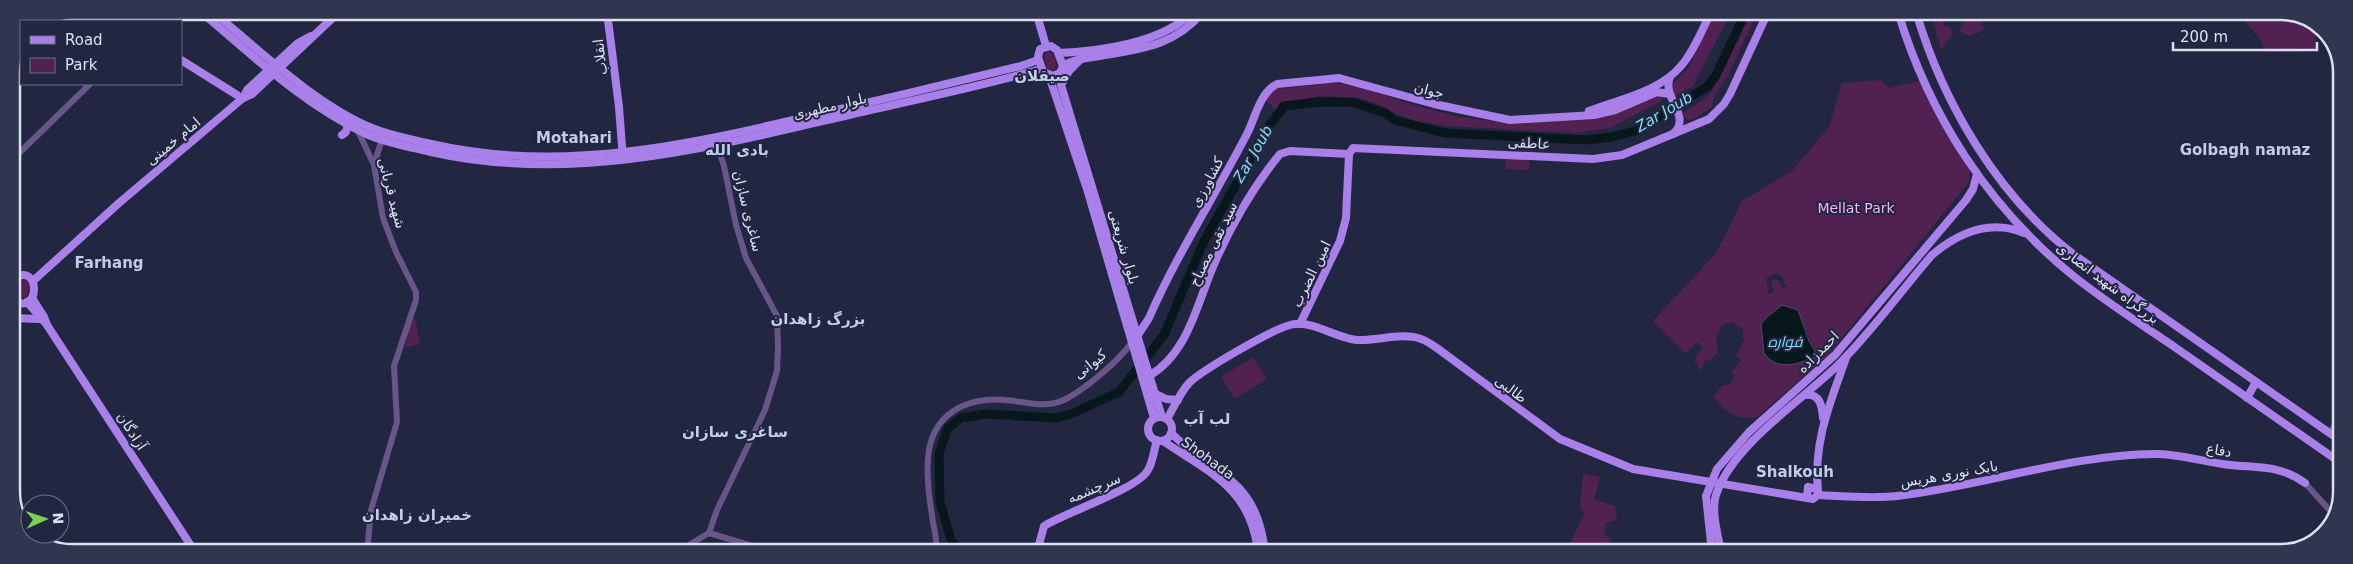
<svg xmlns="http://www.w3.org/2000/svg" width="2353" height="564" viewBox="0 0 2353 564" font-family="'DejaVu Sans',Cairo,sans-serif">
  <style>
    .green { fill: #512151; fill-rule: evenodd }
    .water { fill: #07171c; stroke: #47535c }
    .lines { fill: none; stroke-linecap: round; stroke-linejoin: round }
    .river { stroke: #07171c; stroke-width: 9 }
    .minor { stroke: #695689; stroke-width: 6 }
    .major { stroke: #a97fe9; stroke-width: 8 }
    .labels { text-anchor: middle; stroke-width: 4; stroke-linejoin: round; paint-order: stroke }
    .street-label { font-size: 14px; fill: #dce0f1; stroke: #212740 }
    .park-label { font-size: 14px; fill: #f8b0f6; stroke: #212740 }
    .neighbourhood-label { font-size: 15px; font-weight: bold; fill: #c2cbec; stroke: #212740 }
    .water-label { font-size: 15px; font-style: italic; fill: #83dbf4; stroke: #212740 }
    .rim { fill: none; stroke: #dce0f1; stroke-width: 2.5 }
  </style>
  <rect width="100%" height="100%" fill="#212740"/>
  <g class="green">
    <polygon points="1715,12 1731,12 1693,86 1673,97 1669,88 1689,67"/>
    <polygon points="1750,12 1758,12 1727,77 1714,97 1712,107 1694,119 1688,120 1684,117 1684,112 1707,97 1718,81"/>
    <polygon points="1930,12 1935,12 1938,18 1940,17 1945,26 1950,27 1953,35 1941,49"/>
    <polygon points="1966,12 1977,12 1984,30 1969,36 1960,32"/>
    <polygon points="2237,12 2293,12 2315,25 2316,51 2265,52 2261,40"/>
    <polygon points="1048,51 1053,53 1057,67 1052,71 1047,69 1044,55"/>
    <path d="M 1881,80 L 1889,88 L 1919,81 L 1970,168 L 1969,182 L 1829,354 L 1757,417 C 1734,421 1728,413 1713,397 L 1723,385 L 1729,385 L 1735,376 L 1731,373 L 1741,360 L 1736,356 L 1744,341 L 1742,328 L 1731,322 L 1721,326 L 1716,339 L 1718,352 L 1709,361 L 1706,359 L 1701,371 L 1694,360 L 1703,348 L 1696,342 L 1686,354 L 1653,321 L 1717,252 L 1742,201 L 1792,171 L 1829,127 L 1842,83 ZM 1776,273 L 1782,276 L 1786,287 L 1782,289 L 1779,281 L 1774,279 L 1771,282 L 1774,292 L 1769,294 L 1766,279 ZM 1782,305 L 1798,310 L 1817,356 L 1804,363 L 1764,353 L 1761,324 Z"/>
    <polygon points="1331,83 1362,87 1407,103 1455,116 1511,124 1583,119 1660,94 1663,100 1610,128 1575,133 1446,126 1410,120 1375,103 1358,98 1319,96 1282,103 1276,110 1264,99 1271,91 1279,89"/>
    <polygon points="1506,158 1529,160 1529,170 1505,169"/>
    <polygon points="13,250 32,288 25,298 19,298 12,291 13,285 17,281 28,281"/>
    <polygon points="412,316 416,322 420,344 405,348"/>
    <polygon points="1253,357 1267,379 1235,399 1221,377"/>
    <polygon points="1583,474 1600,477 1594,499 1615,506 1617,520 1606,523 1605,536 1610,537 1611,547 1650,552 1566,552 1584,514 1580,504"/>
  </g>
  <path class="water" d="M 1782,305 L 1798,310 L 1809,341 L 1818,356 C 1800,363 1778,373 1764,353 L 1761,324 L 1767,317 Z"/>
  <g class="lines">
    <polyline class="river" points="960,552 951,540 940,502 939,453 948,428 961,418 986,414 1056,418 1071,414 1119,392 1164,335 1203,243 1267,129 1284,106 1319,102 1352,102 1385,113 1394,120 1445,133 1587,140 1612,137 1638,130 1708,86 1716,75 1746,12"/>
    <g class="minor">
      <polyline points="88,11 107,21"/>
      <polyline points="357,129 374,165 383,218 396,252 416,292 416,300 394,366 397,422 371,510 367,552"/>
      <polyline points="11,161 90,84"/>
      <polyline points="374,165 382,139"/>
      <polyline points="11,269 20,275"/>
      <polyline points="2329,433 2334,427 2341,425"/>
      <polyline points="2305,483 2334,515"/>
      <polyline points="709,533 717,510 765,410 777,371 778,348 777,316 746,258 736,225 724,166 717,145"/>
      <polyline points="709,533 756,547 756,552"/>
      <polyline points="677,552 709,533"/>
      <path d="M 936,552 C 938,540 933,527 932,515 C 928,493 924,455 933,436 C 945,407 976,397 1005,400 C 1021,401 1039,407 1055,403 C 1075,399 1120,360 1131,343"/>
    </g>
    <g class="major">
      <path d="M 200,11 C 252,55 304,105 366,134 C 387,143 410,147 431,152 C 572,184 711,147 849,115 C 913,100 978,87 1041,69"/>
      <path d="M 212,11 C 259,50 316,105 372,128 C 391,136 411,139 431,144 C 562,174 687,145 815,115 C 884,99 952,83 1021,66 L 1038,60"/>
      <polyline points="607,12 619,107 623,159"/>
      <polyline points="1036,12 1046,46"/>
      <path d="M 1898,12 C 1929,115 1988,206 2071,274 C 2104,301 2141,324 2176,348 C 2231,386 2286,425 2341,463"/>
      <path d="M 1916,12 C 1943,103 1997,195 2073,254 L 2341,441"/>
      <polyline points="126,21 132,11"/>
      <polygon points="1051,46 1057,50 1063,66 1060,73 1053,76 1043,72 1038,57 1040,49"/>
      <path d="M 1059,53 C 1100,51 1163,43 1192,12"/>
      <polyline points="1081,59 1069,71 1061,85 1162,417"/>
      <polyline points="181,60 237,95"/>
      <path d="M 1063,66 C 1074,59 1087,58 1100,56 C 1142,49 1174,46 1203,12"/>
      <polyline points="1049,76 1087,189 1154,418"/>
      <path d="M 1670,77 C 1661,98 1693,116 1673,134"/>
      <polyline points="243,98 247,90 298,43 311,36"/>
      <path d="M 1589,111 C 1620,99 1659,92 1681,66 C 1694,51 1702,30 1711,12"/>
      <polyline points="342,135 346,132 348,123"/>
      <polyline points="1349,154 1353,148 1593,159 1622,155 1709,119 1724,104 1730,94 1768,12"/>
      <path d="M 11,280 C 43,257 40,322 12,298"/>
      <polyline points="33,281 119,203 243,98 252,94 340,11"/>
      <polyline points="32,298 44,317 47,325"/>
      <polyline points="27,302 47,325 195,552"/>
      <polyline points="12,318 39,319"/>
      <polyline points="1300,324 1340,241 1346,218 1349,154"/>
      <path d="M 1136,338 L 1149,318 C 1177,254 1216,194 1248,132 C 1256,115 1260,93 1277,84 L 1339,78 L 1434,104 L 1510,120 L 1594,115 L 1615,110 L 1657,92 L 1669,94"/>
      <path d="M 1149,376 C 1189,353 1197,302 1215,262 C 1232,224 1253,187 1280,154 L 1290,151 L 1349,154"/>
      <polyline points="1154,393 1166,399 1178,400"/>
      <path d="M 1805,395 C 1820,393 1822,406 1823,418"/>
      <polyline points="2247,398 2256,382"/>
      <circle cx="1160" cy="429" r="12"/>
      <path d="M 1167,419 C 1174,407 1180,393 1189,383 C 1201,371 1278,325 1295,324 C 1316,322 1336,338 1357,340 C 1378,341 1402,332 1421,339 C 1428,341 1435,347 1441,351 L 1560,439 L 1633,469 L 1813,499 L 1818,495 L 1817,489 L 1808,487 L 1807,497"/>
      <path d="M 1171,433 C 1217,479 1256,476 1265,552"/>
      <path d="M 1163,441 C 1210,473 1251,488 1258,552"/>
      <path d="M 1818,492 C 1813,442 1830,403 1846,358"/>
      <path d="M 1818,495 C 1844,496 1871,499 1897,496 C 1983,486 2068,455 2155,454 C 2180,454 2204,462 2230,465 C 2259,468 2280,465 2305,483"/>
      <path d="M 1037,552 L 1044,526 C 1066,512 1138,489 1148,470 C 1153,462 1154,450 1157,440"/>
      <polyline points="1712,552 1706,496 1717,469 1749,432 1835,355 1966,200 1973,189 1977,174"/>
      <path d="M 1721,552 C 1718,534 1710,510 1717,492 C 1735,443 1803,400 1840,363 C 1873,330 1901,291 1932,255 C 1958,233 1990,219 2024,233"/>
    </g>
  </g>
  <g class="labels">
    <g class="street-label">
      <text transform="translate(600 57) rotate(-97)" y="5">انقلاب</text>
      <text transform="translate(1429 90) rotate(14)" y="5">جوان</text>
      <text transform="translate(830 106) rotate(-13)" y="5">بلوار مطهری</text>
      <text transform="translate(173 141) rotate(-40)" y="5">امام خمینی</text>
      <text transform="translate(1529 143) rotate(3)" y="5">عاطفی</text>
      <text transform="translate(1207 182) rotate(-62)" y="5">کشاورزی</text>
      <text transform="translate(392 193) rotate(75)" y="5">شهید قربانی</text>
      <text transform="translate(748 211) rotate(76)" y="5">ساغری سازان</text>
      <text transform="translate(1213 244) rotate(-64)" y="5">سید تقی مصباح</text>
      <text transform="translate(1124 247) rotate(74)" y="5">بلوار شریعتی</text>
      <text transform="translate(1311 274) rotate(-64)" y="5">امین الضرب</text>
      <text transform="translate(2108 283) rotate(37)" y="5">بزرگراه شهید انصاری</text>
      <text transform="translate(1818 352) rotate(-45)" y="5">احمدزاده</text>
      <text transform="translate(1090 364) rotate(-39)" y="5">کیوانی</text>
      <text transform="translate(1511 389) rotate(36)" y="5">طالبی</text>
      <text transform="translate(132 431) rotate(57)" y="5">آزادگان</text>
      <text transform="translate(2219 450) rotate(10)" y="5">دفاع</text>
      <text transform="translate(1208 458) rotate(36)" y="5">Shohada</text>
      <text transform="translate(1949 474) rotate(-10)" y="5">بابک نوری هریس</text>
      <text transform="translate(1094 488) rotate(-23)" y="5">سرچشمه</text>
    </g>
    <g class="park-label">
      <text x="1856" y="213">Mellat Park</text>
    </g>
    <g class="neighbourhood-label">
      <text x="1042" y="81">صیقلان</text>
      <text x="574" y="143">Motahari</text>
      <text x="737" y="155">بادی الله</text>
      <text x="2245" y="155">Golbagh namaz</text>
      <text x="109" y="268">Farhang</text>
      <text x="818" y="324">بزرگ زاهدان</text>
      <text x="1207" y="424">لب آب</text>
      <text x="735" y="437">ساغری سازان</text>
      <text x="1795" y="477">Shalkouh</text>
      <text x="417" y="520">خمیران زاهدان</text>
    </g>
    <g class="water-label">
      <text transform="translate(1664 112) rotate(-31)" y="5">Zar Joub</text>
      <text transform="translate(1253 154) rotate(-60)" y="5">Zar Joub</text>
      <text x="1785" y="347">فواره</text>
    </g>
  </g>
  <path d="M0 0H2353V564H0ZM72 20H2281A52 52 0 0 1 2333 72V492A52 52 0 0 1 2281 544H72A52 52 0 0 1 20 492V72A52 52 0 0 1 72 20Z" fill="#30364e" fill-rule="evenodd"/>
  <path class="rim" d="M72 20H2281A52 52 0 0 1 2333 72V492A52 52 0 0 1 2281 544H72A52 52 0 0 1 20 492V72A52 52 0 0 1 72 20Z"/>
  <rect x="20" y="20" width="162" height="65" fill="#212740" stroke="#6c7187"/>
  <rect x="30" y="36" width="25" height="8" fill="#a97fe9" stroke="#6c7187"/>
  <text x="65" y="45" font-size="15" fill="#dce0f1">Road</text>
  <rect x="30" y="58" width="25" height="15" fill="#512151" stroke="#6c7187"/>
  <text x="65" y="70" font-size="15" fill="#dce0f1">Park</text>
  <g transform="translate(45 519) rotate(87)"><circle r="24" fill="#212740" stroke="#6c7187"/>
  <path d="M0-4L9 19L0 12L-9 19Z" fill="#7cd155"/>
  <text y="-8" font-size="14" font-weight="bold" text-anchor="middle" fill="#dce0f1">N</text>
  </g>
  <path d="M2173 42v8h144v-8" fill="none" stroke="#dce0f1" stroke-width="2.5"/>
  <text x="2180" y="42" font-size="15" fill="#dce0f1" stroke="#212740" stroke-width="4" paint-order="stroke">200 m</text>
</svg>
